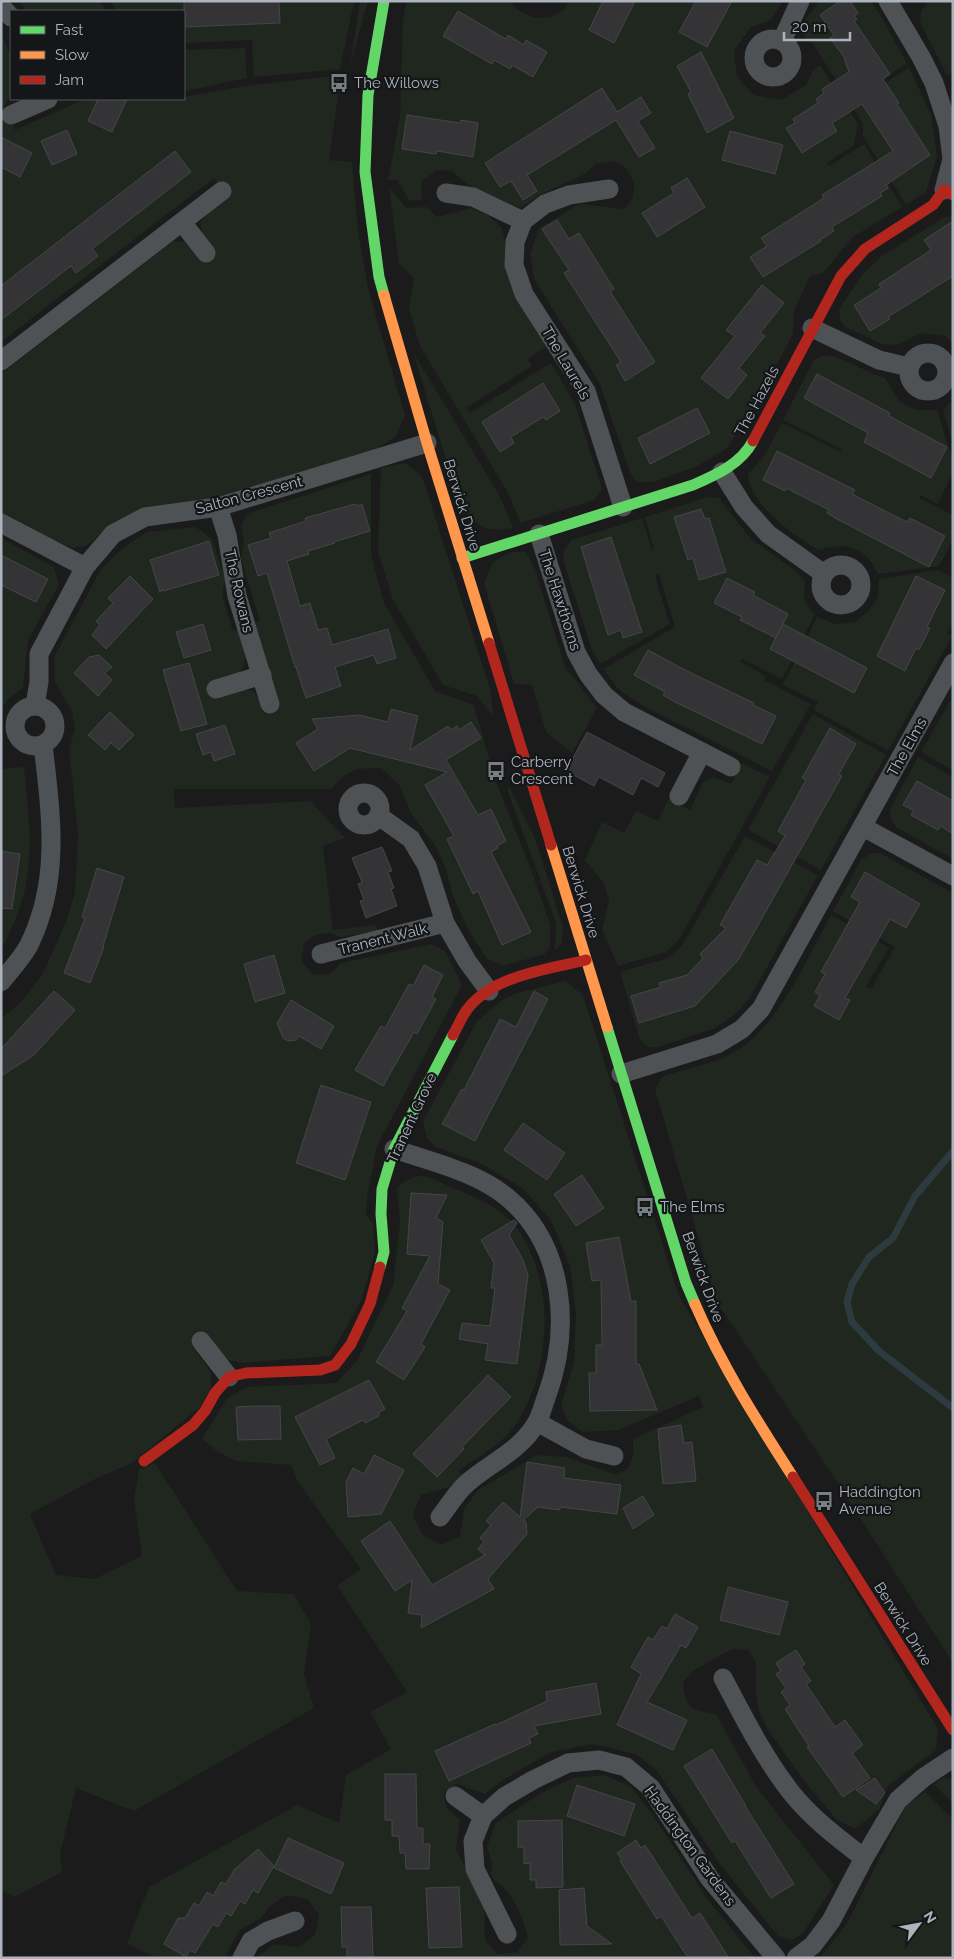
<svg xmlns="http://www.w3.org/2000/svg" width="954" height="1959" viewBox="0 0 954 1959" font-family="Raleway,sans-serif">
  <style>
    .green { fill: #1f271f }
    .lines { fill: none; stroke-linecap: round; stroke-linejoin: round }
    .stream { stroke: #2d3a3f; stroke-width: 7 }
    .building { fill: #343436; stroke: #444648 }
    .street { stroke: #4f5255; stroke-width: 19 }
    .fast { stroke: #63d668; stroke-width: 11 }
    .slow { stroke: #ff974d; stroke-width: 11 }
    .jam { stroke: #b3261e; stroke-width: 11 }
    .labels { text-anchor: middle; stroke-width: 4.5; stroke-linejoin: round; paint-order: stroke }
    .poi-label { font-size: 15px; fill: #acb4bd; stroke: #151618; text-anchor: start }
    .street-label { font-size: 15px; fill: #acb4bd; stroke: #151618 }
  </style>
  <rect width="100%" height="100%" fill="#1b1b1c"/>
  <g class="green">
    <polygon points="20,1 99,1 107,11 26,11"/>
    <polygon points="109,1 354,1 340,69 254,77 252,40 184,43 184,11 117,11"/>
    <polygon points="360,1 368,1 350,66"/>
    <path d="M 407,1 L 510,1 C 522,16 542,24 559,13 C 564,10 567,5 571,1 L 783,1 L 771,20 L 751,27 L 734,51 L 737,77 L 754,95 L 781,100 L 806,85 L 813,70 L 820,65 L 858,124 L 854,145 L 827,163 L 829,166 L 864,144 L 902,207 L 853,237 L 823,273 L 810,276 L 794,311 L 793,334 L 750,415 L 726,449 L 697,466 L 654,482 L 637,482 L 630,473 L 600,384 L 534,279 L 530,254 L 539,228 L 580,204 L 625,209 L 633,197 L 634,182 L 626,168 L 613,161 L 596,164 L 585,174 L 540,195 L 520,208 L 467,184 L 452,171 L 437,170 L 421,182 L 422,200 L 410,201 L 397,180 L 388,180 L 400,116 L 403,19 Z"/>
    <polygon points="819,1 870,1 879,13 907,63 850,102 811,41 808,42 802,32 806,19"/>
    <polygon points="953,1 953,72 947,75 920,22 921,11 930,1"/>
    <polygon points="1,33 11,56 11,96 7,100 4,107 15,130 85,99 184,99 184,97 253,85 341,75 329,160 352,162 358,231 369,292 405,415 396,436 377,449 217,498 142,508 115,522 86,546 73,548 51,539 11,516 1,513 1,374 173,241 185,242 199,260 213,249 202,233 200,223 205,216 228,197 214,178 1,342"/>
    <polygon points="245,48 247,78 185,91 184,87 184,50"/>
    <polygon points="909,67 931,115 937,156 926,192 906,205 863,136 863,124 852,106"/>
    <polygon points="389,187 406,208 427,207 437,217 471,208 489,216 502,228 506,245 547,346 528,359 532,366 466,408 470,413 551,363 575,404 602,489 594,500 521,523 507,491 420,346 409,309 414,278 399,264"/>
    <polygon points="953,216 953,343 945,336 920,333 898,345 882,344 845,327 840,320 839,309 862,275 883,255 945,217"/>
    <path d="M 413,352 L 499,495 L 513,528 C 482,533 477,526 459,502 Z"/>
    <path d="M 824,355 L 836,357 L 886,379 L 899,401 L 916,410 L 937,410 L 953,461 L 953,472 L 938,504 L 920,495 L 919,498 L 953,515 L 953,540 L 939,566 L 878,574 C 864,546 847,542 818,550 C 793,534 750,506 748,474 L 764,456 L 782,423 L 841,452 L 842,450 L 783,420 L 814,360 Z"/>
    <polygon points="953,401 953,444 943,409"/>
    <polygon points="405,463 422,476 491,692 493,716 477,696 443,685 393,600 378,552 381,468"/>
    <path d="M 371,474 L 371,555 L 384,603 L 435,691 L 474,705 L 495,779 L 533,875 L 550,925 L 550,946 L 545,954 L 503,966 L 487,959 L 469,931 L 454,899 L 446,869 L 435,845 L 412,815 L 400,786 L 381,768 C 355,768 349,769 331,789 L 174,789 L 175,808 L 310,801 L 345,838 L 323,846 L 333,930 L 376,925 L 378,931 L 340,937 L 331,933 L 315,935 L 304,943 L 301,961 L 314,975 L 330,974 L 341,963 L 432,944 L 446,952 L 462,985 L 377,1146 L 367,1197 L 366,1215 L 373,1223 L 375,1252 L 361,1301 L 330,1356 L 243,1363 L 227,1360 L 208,1334 L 192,1346 L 211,1372 L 211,1388 L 200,1407 L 132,1463 L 93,1480 L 30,1514 L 56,1575 L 94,1579 L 142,1556 L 134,1499 L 139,1469 L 155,1463 L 237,1591 L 294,1594 L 311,1624 L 304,1674 L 314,1708 L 134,1811 L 76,1788 L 60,1854 L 62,1872 L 14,1897 L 1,1890 L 1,1019 L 23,1000 L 43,973 L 66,922 L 75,893 L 78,834 L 69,749 L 75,730 L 72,711 L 55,683 L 54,657 L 101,569 L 124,547 L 147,532 L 196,527 L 212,539 L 225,578 L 222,595 L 233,631 L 238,630 C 242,645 251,659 239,673 L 244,690 C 259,689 259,701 263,713 L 281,707 L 255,623 L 260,621 L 241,559 L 244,542 L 241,524 L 249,513 Z"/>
    <polygon points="707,497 719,498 751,539 796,571 805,581 804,600 815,615 782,679 742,659 741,662 766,676 764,680 811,704 772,771 645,707 620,691 603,669 675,627 659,574 655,576 670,624 600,664 592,650 563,560 564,550 572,540 642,518 652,550 654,550 645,517"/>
    <polygon points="1,538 54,567 59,585 28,640 23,688 7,700 1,709"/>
    <polygon points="511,552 526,552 535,569 565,667 597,708 572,753 546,732 532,685 514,684 484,583 493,562"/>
    <polygon points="938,570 953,578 953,622 947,634 952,636 888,751 814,710 818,702 783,685 817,617 836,624 855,622 869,611 878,597 879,579"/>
    <polygon points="953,699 953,770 921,752 950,701"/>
    <polygon points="813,714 886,755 821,870 748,830"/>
    <polygon points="918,757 953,777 953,859 896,827 891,819 890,809"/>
    <polygon points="741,763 770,777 679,940 666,952 618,966 602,930 609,900 604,884 585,860 602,822 624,833 636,811 658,821 669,798 690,810 703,782 714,777 731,784"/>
    <path d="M 24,767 C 29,819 37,871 15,920 C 11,929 8,939 1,947 L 1,769 Z"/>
    <polygon points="510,788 535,838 563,927 562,942 555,951 556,923 507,789"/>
    <polygon points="745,836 818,875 750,998 734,1015 715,1028 658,1047 648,1047 640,1040 620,972 668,958 683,944"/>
    <path d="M 871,853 L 880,853 L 953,893 L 953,1663 L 831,1473 L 717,1302 L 655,1089 L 663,1076 C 682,1070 712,1064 729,1055 C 777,1031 806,960 831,915 L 889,948 L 866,986 L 871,989 L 895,947 L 833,911 L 861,860 Z"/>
    <path d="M 565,981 L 583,995 L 679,1296 L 938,1729 L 936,1750 L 888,1786 L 879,1810 L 855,1829 L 836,1819 L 806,1783 L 768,1730 L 759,1711 L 756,1694 L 756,1662 L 748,1650 L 732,1649 L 694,1670 L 683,1682 C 685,1708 691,1710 716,1714 L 757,1788 L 834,1885 L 803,1933 L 792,1940 L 778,1936 L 719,1863 L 657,1771 L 636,1754 L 592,1744 L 551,1752 L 503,1780 L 485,1794 L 457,1784 L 443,1794 L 447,1808 L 460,1820 L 456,1850 L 484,1904 L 485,1941 L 498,1954 L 517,1952 L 528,1938 C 525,1922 515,1899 503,1887 C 496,1881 494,1882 490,1873 L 493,1868 L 487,1846 L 496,1823 L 541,1793 L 573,1778 L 605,1775 L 630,1786 L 653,1815 L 706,1897 L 755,1958 L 256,1958 L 274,1944 L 299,1947 L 315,1935 L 319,1916 L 308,1899 L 287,1895 L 271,1905 L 261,1918 L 240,1930 L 228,1951 L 226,1958 L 155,1958 L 127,1943 L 149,1887 L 297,1805 L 339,1823 L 346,1775 L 391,1749 L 370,1712 L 407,1692 L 337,1586 L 361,1569 L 298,1482 L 291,1465 L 236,1461 L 218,1452 L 202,1439 L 227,1398 L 247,1387 L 336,1383 L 357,1361 L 393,1285 L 400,1224 L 397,1188 C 420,1168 426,1177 451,1187 C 469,1194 501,1208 513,1223 C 556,1277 553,1366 517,1423 C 503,1444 478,1457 458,1471 L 462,1475 L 449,1487 L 421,1495 L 413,1515 L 422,1534 L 441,1545 L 460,1536 L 464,1509 L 478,1490 L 537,1455 L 566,1457 L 614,1474 L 627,1470 L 633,1455 L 633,1439 L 703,1407 L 699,1396 L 619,1430 L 583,1432 L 567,1420 L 561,1406 L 574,1361 L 576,1314 L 570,1266 L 551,1220 L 522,1188 L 482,1164 L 436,1147 L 427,1138 L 423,1121 L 477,1021 L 501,1001 L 514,994 Z"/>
    <polygon points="943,1778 953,1779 953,1804 934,1784"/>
    <polygon points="925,1792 953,1819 953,1958 820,1958 848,1922 906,1805"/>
  </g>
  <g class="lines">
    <polyline class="stream" points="953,1151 915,1196 893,1238 869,1257 852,1284 847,1302 852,1322 879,1351 953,1408"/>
  </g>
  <g class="building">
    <polygon points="184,1 279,1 280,23 184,27"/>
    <polygon points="603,1 635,1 614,43 589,30"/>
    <polygon points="696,1 732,1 707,47 679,32"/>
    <polygon points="840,1 850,1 858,13 854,16 857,19 854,21 890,74 883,79 899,103 897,104 930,155 886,185 888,188 880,193 882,196 832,227 834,231 820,240 821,241 763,277 750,257 767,246 761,238 824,198 822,195 893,151 862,104 832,123 837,131 802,153 786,128 795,123 793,119 818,103 816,99 824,93 822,89 849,72 844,57 830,38 834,35 820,15"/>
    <polygon points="458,11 506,39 508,35 524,45 526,40 547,52 533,77 512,65 510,69 494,60 492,64 443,36"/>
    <polygon points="701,52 734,118 707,133 688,94 691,92 677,66"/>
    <polygon points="602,88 617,112 641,97 651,113 638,121 655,148 639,157 616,120 527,175 537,191 523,200 511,181 500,187 485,163"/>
    <polygon points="98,99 127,99 112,132 88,121"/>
    <polygon points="407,115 460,123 461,120 478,123 473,157 437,151 436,154 402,149"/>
    <polygon points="67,130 77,154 52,165 41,141"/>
    <polygon points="730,131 783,145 775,174 722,160"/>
    <polygon points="1,137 32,153 20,177 1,167"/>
    <polygon points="175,151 191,172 92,249 98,256 76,273 71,266 1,320 1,286"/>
    <polygon points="687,178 705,207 657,237 642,213 674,193 671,188"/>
    <polygon points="557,220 569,239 579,233 614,289 610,291 655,362 625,381 616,365 621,362 564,273 569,270 542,229"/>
    <polygon points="953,221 953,276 888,317 890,319 870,331 854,305 881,288 879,284 931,250 924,240"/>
    <polygon points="762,285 784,303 760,333 765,336 739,368 747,375 728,399 701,378 735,336 726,330"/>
    <polygon points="817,374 890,413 889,416 947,447 931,478 864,442 868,433 804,398"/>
    <polygon points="543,383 560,411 546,420 543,417 511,437 514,443 500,452 482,422"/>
    <polygon points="697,408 710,433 650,464 638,438"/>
    <polygon points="777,451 855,490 852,494 885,511 907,522 910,518 945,536 929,567 837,519 827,513 829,510 786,488 785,491 763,480"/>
    <polygon points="355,504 356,506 362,504 370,531 334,542 335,543 308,551 309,554 287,561 300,606 310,603 318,630 327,628 332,645 388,629 396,658 377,664 374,655 335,667 341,686 306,698 296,667 295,667 267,573 258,576 248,545 271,538 269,533 306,521 305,518"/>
    <polygon points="701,509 705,519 709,518 726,572 699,580 693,558 688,560 674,517"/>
    <polygon points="611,537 642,632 623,638 621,630 608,635 581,547"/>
    <polygon points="209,541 219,575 163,591 163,589 160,592 150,560"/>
    <polygon points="1,555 48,579 36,602 1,585"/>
    <polygon points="130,576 153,599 106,649 92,635 100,625 96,621 113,603 108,598"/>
    <polygon points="916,576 945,590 927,627 930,628 919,650 916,648 905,671 877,656"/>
    <polygon points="727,578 755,592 753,595 788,614 776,638 740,620 742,617 714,603"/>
    <polygon points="203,624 211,650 184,658 176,632"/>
    <polygon points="783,624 867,668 854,693 770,649"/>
    <polygon points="648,650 687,671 754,703 753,705 776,716 762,744 675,702 663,695 665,692 634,675"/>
    <polygon points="99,655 112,667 105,673 112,680 98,696 74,673 89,657"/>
    <polygon points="189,663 207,724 181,731 163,670"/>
    <polygon points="391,709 418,716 410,750 448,726 451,730 457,726 459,730 471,722 481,738 446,760 478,815 491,809 506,841 497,846 498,848 491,852 531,932 502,945 478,891 473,894 447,839 454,836 425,785 447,772 350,748 314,771 296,743 318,729 312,719 359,715 388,722"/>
    <polygon points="110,712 134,735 119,750 111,743 105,750 88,735"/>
    <polygon points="225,725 235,754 214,761 211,752 203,755 196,734"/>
    <polygon points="830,728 856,744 839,774 842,776 739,959 695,1006 639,1023 631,996 661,987 659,983 687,975 703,958 700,954 726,928 720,925 757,860 767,865 785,836 778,831 806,780 802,778"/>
    <polygon points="587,732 665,773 658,787 641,778 633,795 599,777 594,786 566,771"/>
    <polygon points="917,781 953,801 953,834 941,826 938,830 911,815 914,811 903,805"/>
    <polygon points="382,847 392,871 388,872 394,888 391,889 397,906 366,918 360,901 364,900 358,884 362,882 352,858"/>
    <polygon points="1,851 20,854 12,909 1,908"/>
    <polygon points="97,868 124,877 103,946 104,947 90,983 64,973 85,918 82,917"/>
    <polygon points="865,872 920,904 906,928 890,919 845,998 850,1000 839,1020 814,1006 820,995 815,992 825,974 821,972 860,902 851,897"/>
    <polygon points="274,955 285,993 255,1002 244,964"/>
    <polygon points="424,965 443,975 432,997 436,999 417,1034 414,1032 383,1086 355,1070 381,1026 385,1028 409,984 413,986"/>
    <polygon points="54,991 75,1010 34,1055 1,1076 1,1049"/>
    <polygon points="534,991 548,999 475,1141 442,1124 462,1089 464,1090 500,1019 516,1027"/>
    <polygon points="291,1000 334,1026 321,1049 299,1036 296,1040 288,1041 283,1038 277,1023"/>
    <polygon points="321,1085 371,1102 345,1180 296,1163"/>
    <polygon points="523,1123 565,1153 547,1180 504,1150"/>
    <polygon points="582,1175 604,1208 576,1226 554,1194"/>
    <polygon points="411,1193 447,1195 436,1218 443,1222 438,1284 450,1290 421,1344 425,1347 404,1380 376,1362 407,1311 402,1308 430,1256 407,1254"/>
    <polygon points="514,1220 517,1223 509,1235 523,1260 528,1275 517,1364 485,1360 488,1344 459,1339 462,1323 490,1326 495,1288 491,1288 494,1263 481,1240"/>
    <polygon points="619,1237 631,1301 636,1301 636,1364 639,1364 657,1410 590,1411 589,1373 596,1373 596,1345 602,1345 601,1280 592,1281 586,1243"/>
    <polygon points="488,1375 511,1397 462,1447 464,1449 437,1477 413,1454"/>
    <polygon points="369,1380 385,1409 379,1412 379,1416 365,1423 363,1420 326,1439 335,1458 320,1465 295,1417"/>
    <polygon points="255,1406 280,1406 281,1439 238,1440 236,1407"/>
    <polygon points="681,1425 684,1443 692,1442 696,1481 663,1484 658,1429"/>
    <polygon points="374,1455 404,1470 381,1514 348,1517 346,1482 353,1468 364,1474"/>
    <polygon points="527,1462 565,1468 564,1478 621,1485 617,1514 560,1507 560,1510 538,1507 523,1520 526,1522 527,1534 488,1579 494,1589 421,1628 422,1615 408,1613 412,1580 395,1591 361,1541 390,1521 432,1585 485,1555 478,1549 484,1542 480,1538 491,1525 486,1521 503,1502 520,1517"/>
    <polygon points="643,1496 654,1515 633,1529 623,1508"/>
    <polygon points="728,1587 788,1602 779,1635 720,1620"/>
    <polygon points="675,1614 698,1627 686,1648 681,1645 647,1702 687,1720 673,1750 617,1725 641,1674 631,1667 648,1637 653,1640 662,1626 667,1629"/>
    <polygon points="796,1650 805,1664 801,1667 811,1681 806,1684 835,1727 845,1720 863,1745 852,1753 870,1778 843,1797 807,1747 809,1746 785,1709 790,1705 781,1692 786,1688 776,1674 781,1671 776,1663"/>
    <polygon points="596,1683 601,1714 534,1726 538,1734 529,1738 531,1743 449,1781 435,1751 495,1724 496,1725 547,1701 546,1692"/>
    <polygon points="712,1749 746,1806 745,1806 794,1884 771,1898 735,1841 732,1843 684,1766"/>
    <polygon points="385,1774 416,1774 417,1828 423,1828 423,1844 430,1844 429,1869 406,1869 405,1853 400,1853 399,1836 392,1836 392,1820 385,1820"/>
    <polygon points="875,1778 885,1793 876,1804 856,1790"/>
    <polygon points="577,1785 635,1804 624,1836 567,1816"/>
    <polygon points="562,1820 563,1887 536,1888 536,1880 530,1880 530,1863 524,1864 524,1847 518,1847 518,1821"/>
    <polygon points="288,1838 344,1863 331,1894 274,1868"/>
    <polygon points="636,1840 641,1848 645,1845 692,1918 700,1913 729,1958 688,1958 661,1916 657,1919 620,1861 622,1860 617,1853"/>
    <polygon points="258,1849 274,1866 258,1893 253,1890 245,1904 240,1901 231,1916 226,1913 218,1927 213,1924 195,1953 190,1950 186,1957 164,1944 178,1918 185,1918 194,1903 199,1906 207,1892 213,1896 221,1882 226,1884 234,1870"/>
    <polygon points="459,1887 462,1947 429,1948 426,1888"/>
    <polygon points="584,1888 587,1926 612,1944 560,1945 559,1890"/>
    <polygon points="341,1907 371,1907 373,1957 347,1958 347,1947 342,1947"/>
  </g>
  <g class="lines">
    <g class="street">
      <polyline points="888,1 921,57 934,83 948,126 952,159 944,190"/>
      <polyline points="1,6 11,17"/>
      <circle cx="773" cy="58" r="19"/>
      <polyline points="782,41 800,1"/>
      <polyline points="11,115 48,99"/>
      <polyline points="609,189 569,195 545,204 523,221 515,242 514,265 524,294 586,391 623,507"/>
      <polyline points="446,193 473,197 523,221"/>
      <polyline points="182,222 206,253"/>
      <polyline points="812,328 879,360 909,367"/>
      <circle cx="928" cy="372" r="19"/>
      <polyline points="1,361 222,191"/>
      <polyline points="722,472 744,507 768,534 824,574"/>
      <polyline points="218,507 227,535 237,596 270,704"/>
      <polyline points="1,523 85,567"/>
      <polyline points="539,534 576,652 588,674 604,695 624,712 731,767"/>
      <circle cx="841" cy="585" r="20"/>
      <polyline points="216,689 262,675"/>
      <polyline points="35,705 39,682 39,654 85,567 113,534 145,517 218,507 427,443"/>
      <circle cx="35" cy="726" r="20"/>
      <circle cx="364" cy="809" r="16"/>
      <polyline points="679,796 702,752"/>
      <polyline points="379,816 411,839 427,866 445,923 467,961 489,991"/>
      <polyline points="863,827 953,876"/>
      <polyline points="321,954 445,923"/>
      <path d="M 1,982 C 10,971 22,958 29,945 C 61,880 51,814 43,745"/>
      <polyline points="621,1074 717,1044 742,1029 761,1009 953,663"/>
      <path d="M 394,1149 C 432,1162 477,1172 508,1198 C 566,1247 571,1331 546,1398 C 543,1406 541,1415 537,1422 C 520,1452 489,1463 466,1484 C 456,1493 448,1507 440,1517"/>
      <polyline points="201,1341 229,1377"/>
      <polyline points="537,1422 586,1449 614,1456"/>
      <path d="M 723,1678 C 743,1716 763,1756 790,1791 C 810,1817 838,1838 864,1858"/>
      <polyline points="455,1796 483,1816"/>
      <polyline points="507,1934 475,1869 473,1841 483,1816 504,1797 533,1780 568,1763 599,1760 626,1767 651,1788 710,1879 776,1958"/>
      <polyline points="242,1958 251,1941 268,1931 295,1921"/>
      <polyline points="796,1958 813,1945 831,1921 864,1858 898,1800 923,1778 953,1758"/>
    </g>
    <g class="fast">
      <polyline points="384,1 368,95 365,172 379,277 384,295"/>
      <path d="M 462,558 L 693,485 C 716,475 741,464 753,441"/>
      <polyline points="607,1027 686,1283 695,1304"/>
      <polyline points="380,1267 384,1252 381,1214 382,1189 394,1149 453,1035"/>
    </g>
    <g class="slow">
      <polyline points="384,295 427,443 489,643"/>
      <polyline points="551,845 607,1027"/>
      <path d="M 695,1304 C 722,1366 757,1421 793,1477"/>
    </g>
    <g class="jam">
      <polyline points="753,441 841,276 865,249 933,205 944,190 953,195"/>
      <polyline points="489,643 551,845"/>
      <path d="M 453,1035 C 457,1028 460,1021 464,1014 C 488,976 545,970 586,960"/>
      <polyline points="144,1461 193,1425 205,1411 215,1393 229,1377 246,1373 320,1370 335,1365 351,1344 370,1304 380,1267"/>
      <polyline points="793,1477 953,1730"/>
    </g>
  </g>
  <defs>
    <g id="bus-bare" transform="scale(1.5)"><path d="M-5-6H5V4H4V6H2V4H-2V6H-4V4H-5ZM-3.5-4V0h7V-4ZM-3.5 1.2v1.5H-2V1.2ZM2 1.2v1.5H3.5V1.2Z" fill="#797e85" stroke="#151618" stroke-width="2.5" paint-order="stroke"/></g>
  </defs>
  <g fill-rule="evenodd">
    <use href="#bus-bare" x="339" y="83"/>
    <use href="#bus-bare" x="496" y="771"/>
    <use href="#bus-bare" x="645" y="1207"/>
    <use href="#bus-bare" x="824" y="1501"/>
  </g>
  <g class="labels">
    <g class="poi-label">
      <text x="354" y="88">The Willows</text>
      <text x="511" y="767">Carberry<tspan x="511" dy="17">Crescent</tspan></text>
      <text x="660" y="1212">The Elms</text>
      <text x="839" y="1497">Haddington<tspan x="839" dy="17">Avenue</tspan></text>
    </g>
    <g class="street-label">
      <text transform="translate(566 363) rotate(60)" y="5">The Laurels</text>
      <text transform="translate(757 401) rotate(-62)" y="5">The Hazels</text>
      <text transform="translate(249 495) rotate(-15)" y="5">Salton Crescent</text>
      <text transform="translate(462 505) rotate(73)" y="5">Berwick Drive</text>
      <text transform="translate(239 591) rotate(77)" y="5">The Rowans</text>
      <text transform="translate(560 600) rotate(72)" y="5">The Hawthorns</text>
      <text transform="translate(907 747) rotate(-61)" y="5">The Elms</text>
      <text transform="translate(581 892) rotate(73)" y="5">Berwick Drive</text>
      <text transform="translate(383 939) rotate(-14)" y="5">Tranent Walk</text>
      <text transform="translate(412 1118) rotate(-65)" y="5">Tranent Grove</text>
      <text transform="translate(703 1277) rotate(70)" y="5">Berwick Drive</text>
      <text transform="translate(903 1624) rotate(58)" y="5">Berwick Drive</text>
      <text transform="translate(690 1846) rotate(54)" y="5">Haddington Gardens</text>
    </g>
  </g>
  <rect width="954" height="1959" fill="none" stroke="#acb4bd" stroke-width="5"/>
  <rect x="10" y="10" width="175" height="90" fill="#151618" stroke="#51555a"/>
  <rect x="20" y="26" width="25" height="8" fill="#63d668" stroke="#51555a"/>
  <text x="55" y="35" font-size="15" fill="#acb4bd">Fast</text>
  <rect x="20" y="51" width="25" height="8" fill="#ff974d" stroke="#51555a"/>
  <text x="55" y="60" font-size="15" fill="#acb4bd">Slow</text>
  <rect x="20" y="76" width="25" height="8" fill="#b3261e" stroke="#51555a"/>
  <text x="55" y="85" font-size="15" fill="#acb4bd">Jam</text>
  <g transform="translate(919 1924) rotate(58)" stroke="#151618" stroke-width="4" paint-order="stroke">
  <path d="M0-4L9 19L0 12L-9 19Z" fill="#acb4bd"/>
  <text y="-8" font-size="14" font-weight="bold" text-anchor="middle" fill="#acb4bd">N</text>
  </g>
  <path d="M784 32v8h66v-8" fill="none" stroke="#acb4bd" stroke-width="2.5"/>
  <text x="792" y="32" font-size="15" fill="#acb4bd" stroke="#151618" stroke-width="4" paint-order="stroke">20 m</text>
</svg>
